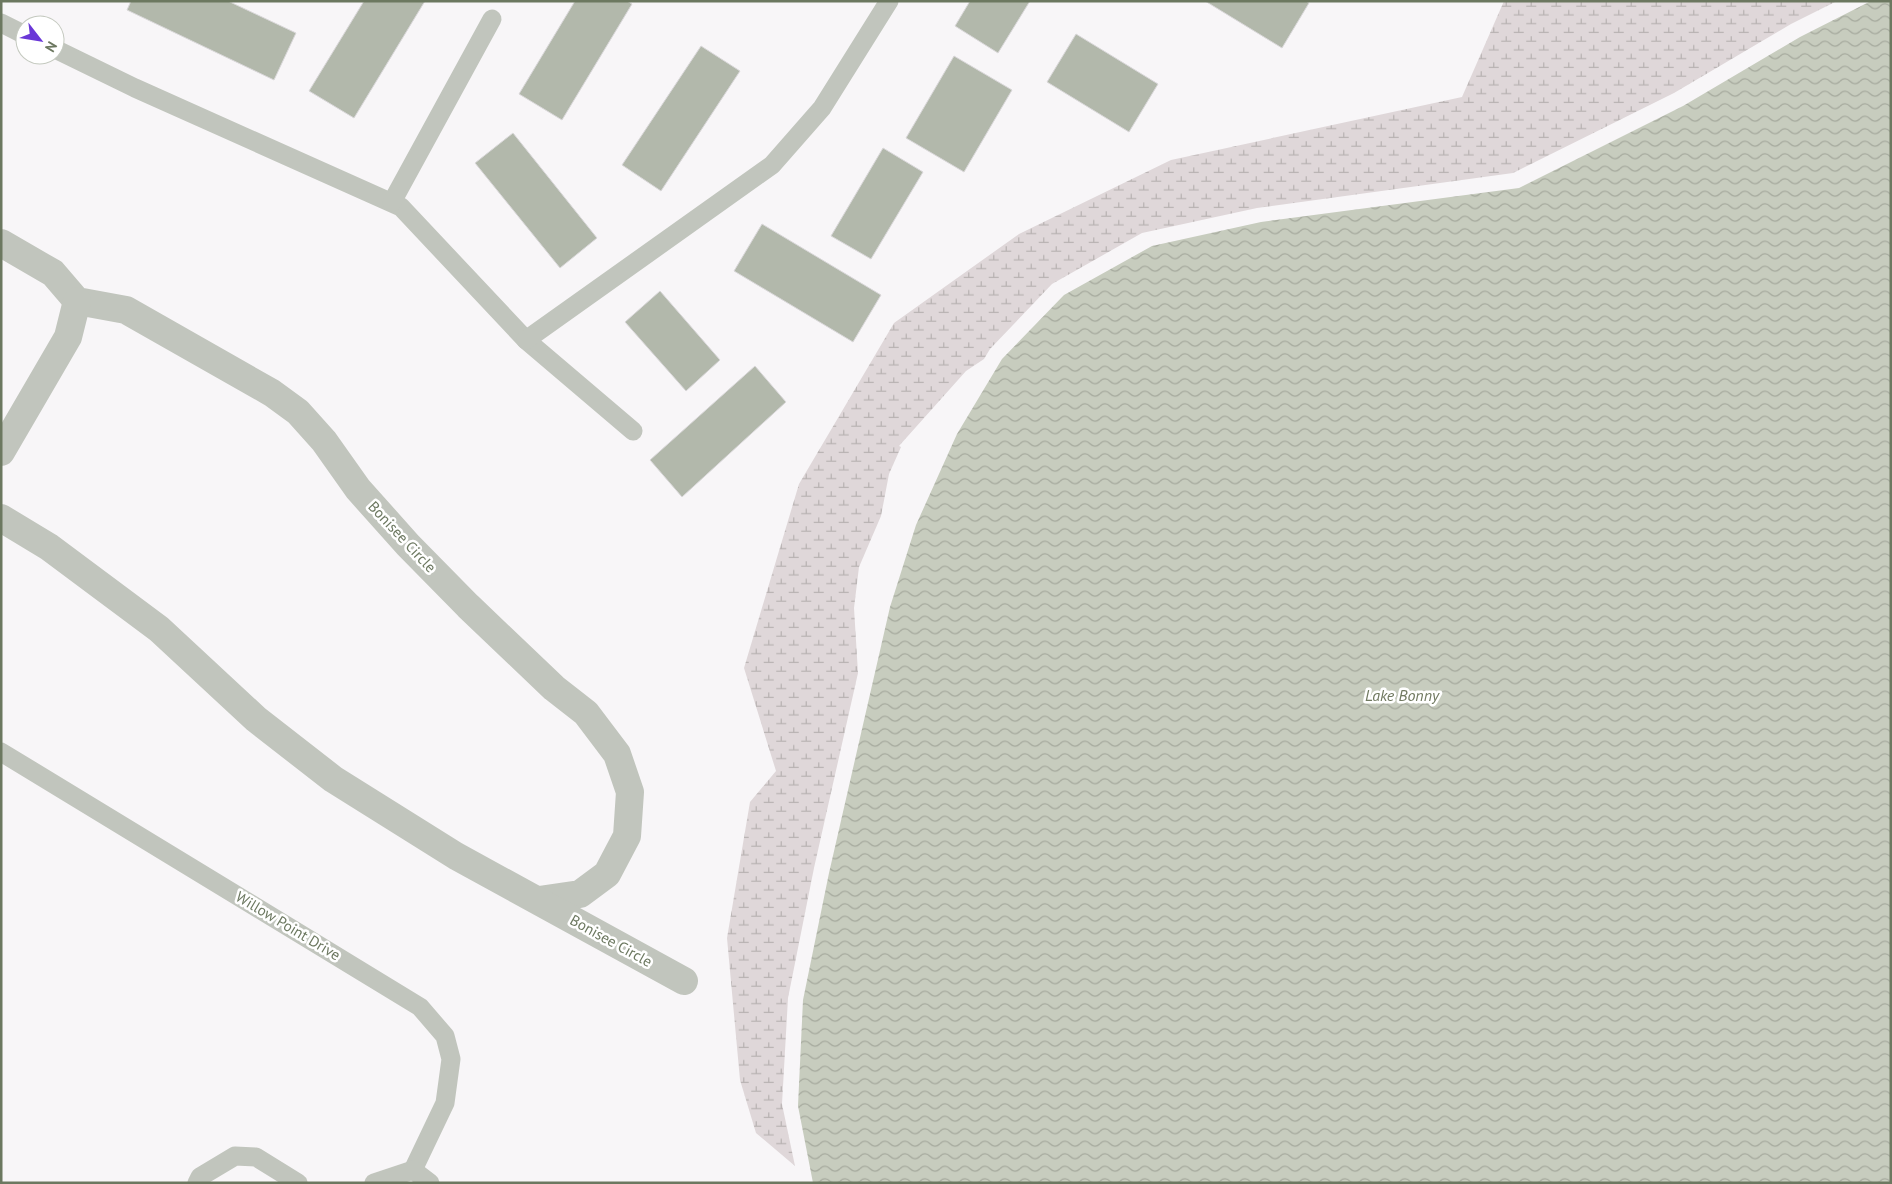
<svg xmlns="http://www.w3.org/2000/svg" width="1892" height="1184" viewBox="0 0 1892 1184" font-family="'PT Sans',sans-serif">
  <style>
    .wetland { fill: url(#wetland-marsh) }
    .water { fill: url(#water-waves) }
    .building { fill: #b2b8ab; stroke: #dad8da }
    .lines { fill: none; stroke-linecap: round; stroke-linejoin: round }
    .service { stroke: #c1c5bd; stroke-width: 19 }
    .minor { stroke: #c1c5bd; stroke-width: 28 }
    .labels { text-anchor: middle; stroke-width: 5; stroke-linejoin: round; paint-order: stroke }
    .street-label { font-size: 15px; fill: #6c7860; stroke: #fff }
    .water-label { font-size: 16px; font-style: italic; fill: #707960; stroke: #fff }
  </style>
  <defs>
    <pattern id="wetland-marsh" width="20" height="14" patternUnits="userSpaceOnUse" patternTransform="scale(1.25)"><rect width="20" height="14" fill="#dfd7d9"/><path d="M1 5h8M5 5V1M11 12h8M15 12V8" fill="none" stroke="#b9b3b3"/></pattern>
    <pattern id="water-waves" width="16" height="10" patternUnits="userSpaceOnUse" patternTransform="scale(1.25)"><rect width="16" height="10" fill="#c7ccbe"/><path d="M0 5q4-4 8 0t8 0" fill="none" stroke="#a6aa9e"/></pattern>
  </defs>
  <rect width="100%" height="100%" fill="#f8f6f8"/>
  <polygon class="wetland" points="1504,1 1837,1 1791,24 1674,93 1513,173 1257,208 1142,233 1052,284 990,349 984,359 966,371 899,446 901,447 889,474 881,516 859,567 854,608 858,673 814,868 788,998 782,1104 795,1166 756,1133 740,1080 727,938 750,802 776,771 744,668 799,484 894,323 1019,234 1171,160 1462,97"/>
  <polygon class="water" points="1871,1 1891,1 1891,1183 813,1183 798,1106 803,1000 829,873 890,607 916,525 957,434 1002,359 1064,295 1152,246 1261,222 1519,188 1683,106 1800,37"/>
  <g class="building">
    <polygon points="131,1 228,1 296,33 274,80 127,10"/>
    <polygon points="364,1 425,1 354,118 309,91"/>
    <polygon points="575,1 627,1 632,4 562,120 519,94"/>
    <polygon points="970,1 1030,1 998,53 955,26"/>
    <polygon points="1205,1 1306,1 1309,3 1282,48"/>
    <polygon points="1076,34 1158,84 1129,132 1047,82"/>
    <polygon points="701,46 740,71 661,191 622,165"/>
    <polygon points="954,56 1012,90 964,172 906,138"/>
    <polygon points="513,133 597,238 560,268 475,163"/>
    <polygon points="883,148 923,172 871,259 831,236"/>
    <polygon points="762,224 881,295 853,342 734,271"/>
    <polygon points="660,291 720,360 686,391 625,322"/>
    <polygon points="755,366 786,402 682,497 650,460"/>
  </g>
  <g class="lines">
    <g class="service">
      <polyline points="1,23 25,35"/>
      <polyline points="55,49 135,88 401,207 526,340 633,431"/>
      <polyline points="392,202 492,19"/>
      <polyline points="526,340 772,165 822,108 889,1"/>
      <polyline points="1,752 420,1007 445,1036 451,1059 445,1103 413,1170"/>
      <polyline points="197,1183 200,1177 235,1156 256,1157 298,1183"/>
      <polyline points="374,1183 413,1170 430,1183"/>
    </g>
    <g class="minor">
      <polyline points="1,243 53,273 77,301 126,310 272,393 298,412 324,441 358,489 408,545 468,606 554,688 586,713 617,754 630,792 627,836 607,874 580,894 539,900"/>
      <polyline points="1,452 68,337 77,301"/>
      <polyline points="1,518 49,547 159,629 256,719 333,779 456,856 684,981"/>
    </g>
  </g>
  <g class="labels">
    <g class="street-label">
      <text transform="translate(402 537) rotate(47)" y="5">Bonisee Circle</text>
      <text transform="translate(288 926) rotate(31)" y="5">Willow Point Drive</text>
      <text transform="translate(611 941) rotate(29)" y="5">Bonisee Circle</text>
    </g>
    <g class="water-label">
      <text x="1402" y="701">Lake Bonny</text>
    </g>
  </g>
  <rect width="1892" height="1184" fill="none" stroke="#6c7860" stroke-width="5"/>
  <g transform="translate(40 40) rotate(121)"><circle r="24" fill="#ffffff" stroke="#c4c9bf"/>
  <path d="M0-4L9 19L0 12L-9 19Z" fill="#6a37d7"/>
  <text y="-8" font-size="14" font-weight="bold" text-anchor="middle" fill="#6c7860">N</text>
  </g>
</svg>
